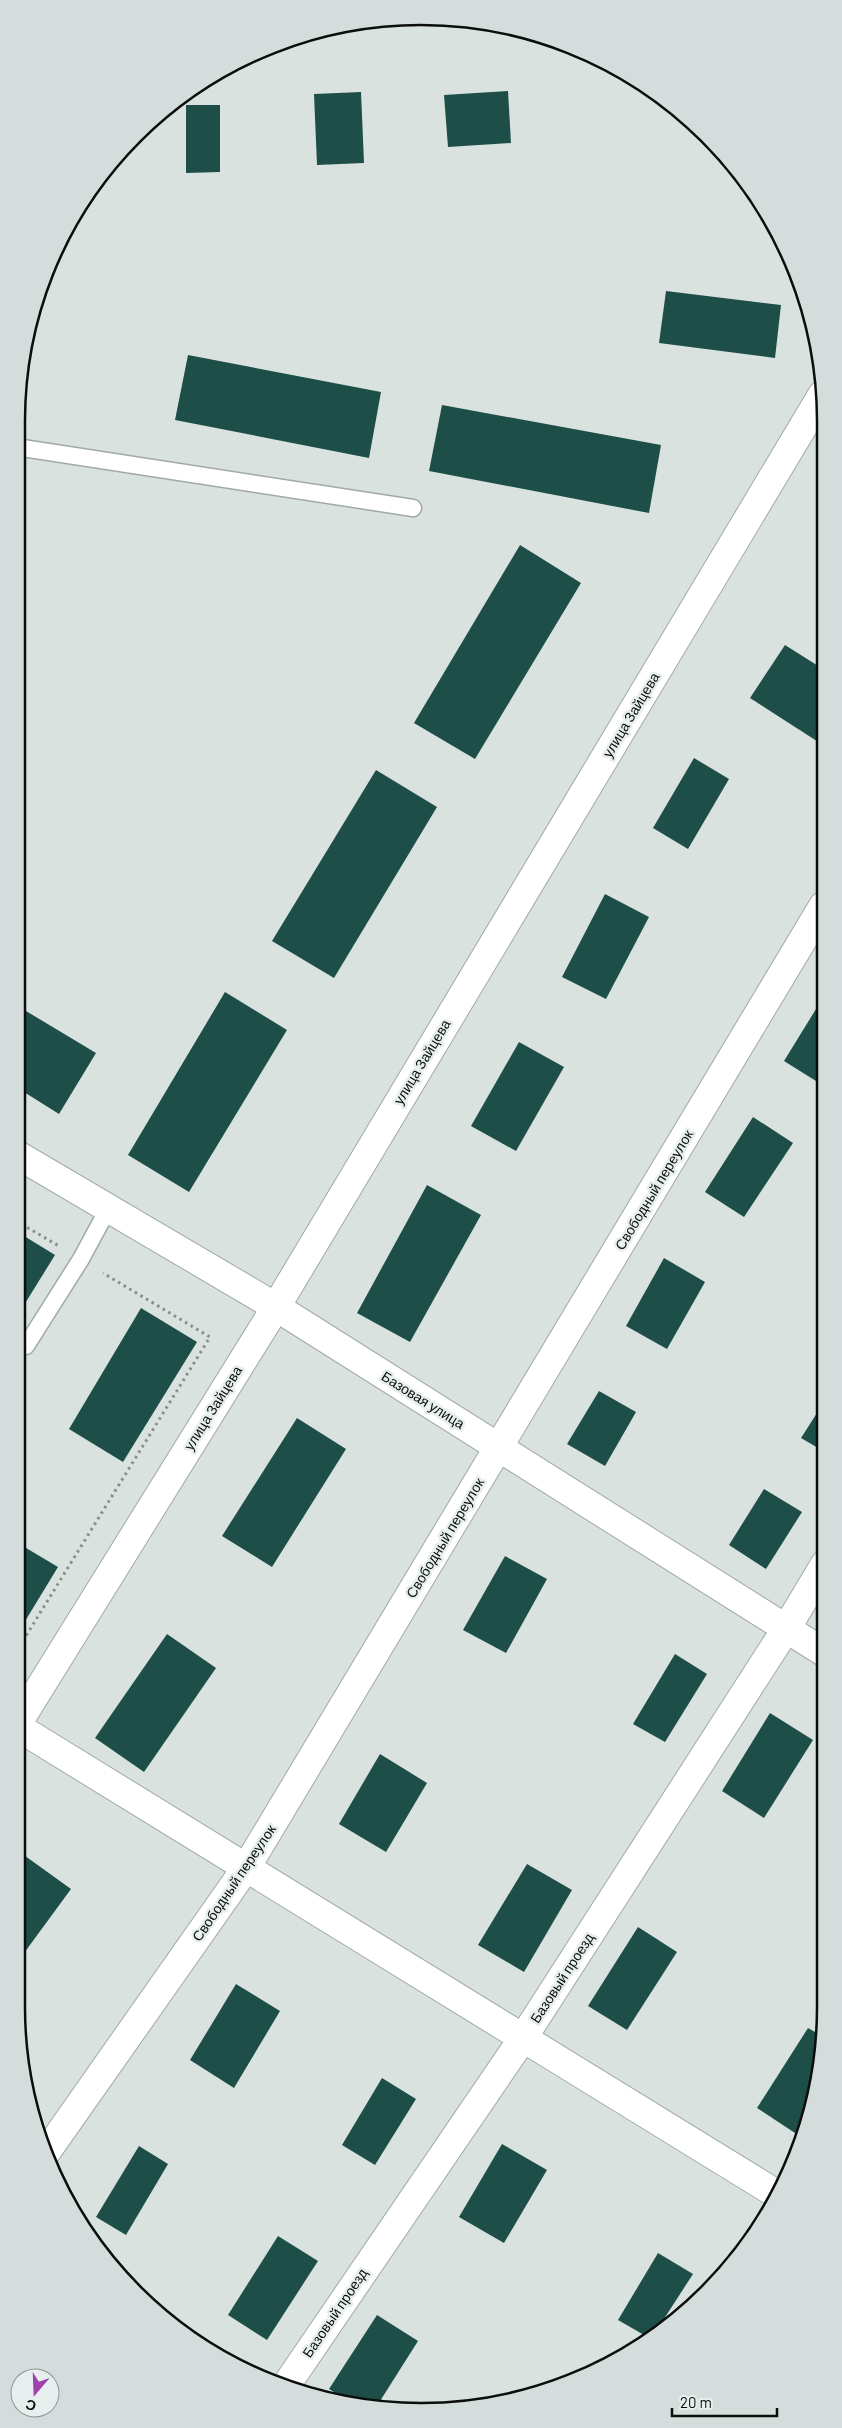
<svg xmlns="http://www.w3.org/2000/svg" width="842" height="2428" viewBox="0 0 842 2428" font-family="Barlow,sans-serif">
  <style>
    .building { fill: #1d4f48 }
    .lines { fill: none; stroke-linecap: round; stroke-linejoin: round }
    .lane-casing { stroke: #a1a9a8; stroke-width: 19 }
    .street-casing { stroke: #a1a9a8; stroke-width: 30 }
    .path { stroke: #878d8c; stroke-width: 3; stroke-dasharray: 2.5 4; stroke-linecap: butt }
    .lane { stroke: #fff; stroke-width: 16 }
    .street { stroke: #fff; stroke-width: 28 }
    .labels { text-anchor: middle; stroke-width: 5; stroke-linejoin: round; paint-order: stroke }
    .street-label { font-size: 14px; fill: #0b0e0d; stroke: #e7efee }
    .rim { fill: none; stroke: #0b0e0d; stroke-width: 2.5 }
  </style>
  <rect width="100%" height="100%" fill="#dae2e0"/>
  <g class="building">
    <polygon points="508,91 511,143 448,147 444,95"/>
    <polygon points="361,92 364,163 317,165 314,94"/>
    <polygon points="186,105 220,105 220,172 186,173"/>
    <polygon points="666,291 781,305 775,358 659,343"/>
    <polygon points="188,355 381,392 369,458 175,420"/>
    <polygon points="442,405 661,445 649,513 429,471"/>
    <polygon points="520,545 581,583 475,759 414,723"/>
    <polygon points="785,645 823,669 823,745 750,698"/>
    <polygon points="694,758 729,779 688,849 653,828"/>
    <polygon points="376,770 437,807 334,978 272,941"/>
    <polygon points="605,894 649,917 606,999 562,977"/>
    <polygon points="225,992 287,1030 189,1192 128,1155"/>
    <polygon points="824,996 824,1086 784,1061"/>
    <polygon points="16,1005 96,1053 59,1114 16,1087"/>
    <polygon points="519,1042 564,1067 516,1151 471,1126"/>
    <polygon points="753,1117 793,1143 744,1217 705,1192"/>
    <polygon points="427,1185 481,1215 410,1342 357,1313"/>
    <polygon points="16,1231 55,1255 16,1318"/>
    <polygon points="664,1258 705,1282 667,1349 626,1326"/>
    <polygon points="141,1308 197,1342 123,1462 69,1429"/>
    <polygon points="599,1391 636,1412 605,1466 567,1444"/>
    <polygon points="824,1402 825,1452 801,1438"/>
    <polygon points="297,1418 346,1449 272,1567 222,1536"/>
    <polygon points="764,1489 802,1512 766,1569 729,1545"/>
    <polygon points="16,1542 58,1567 16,1636"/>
    <polygon points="505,1556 547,1579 506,1653 463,1630"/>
    <polygon points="167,1634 216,1668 144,1772 95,1738"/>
    <polygon points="675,1654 707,1674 665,1742 633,1724"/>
    <polygon points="770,1713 813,1740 764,1818 722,1791"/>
    <polygon points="380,1754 427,1783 386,1852 339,1824"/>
    <polygon points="21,1853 71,1889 16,1964 16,1860"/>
    <polygon points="527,1864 572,1890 524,1972 478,1945"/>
    <polygon points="638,1927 677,1952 627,2030 588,2006"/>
    <polygon points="236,1984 280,2011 234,2088 190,2060"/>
    <polygon points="808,2028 822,2036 813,2105 795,2133 757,2108"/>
    <polygon points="382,2078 416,2099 375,2165 342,2145"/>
    <polygon points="502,2144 547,2170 504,2243 459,2217"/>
    <polygon points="139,2146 168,2164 126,2235 96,2217"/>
    <polygon points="278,2236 318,2261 267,2340 228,2315"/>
    <polygon points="658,2253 693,2274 651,2339 618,2320"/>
    <polygon points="377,2315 418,2341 375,2409 368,2408 352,2403 329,2389"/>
  </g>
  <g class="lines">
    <g class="lane-casing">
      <g id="lane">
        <polyline points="16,447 413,508"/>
        <polyline points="16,1340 26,1346 81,1259 108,1209"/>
      </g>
    </g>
    <g class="street-casing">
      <g id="street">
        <polyline points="16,1154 276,1307 825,1653"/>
        <polyline points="16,1726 276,1307 822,395"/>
        <polyline points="16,1726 775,2193"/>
        <polyline points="45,2154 246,1868 823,906"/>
        <polyline points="287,2384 523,2038 786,1629 825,1564"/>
      </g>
    </g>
    <g class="path">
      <polyline points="16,1221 59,1246"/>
      <polyline points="16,1652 210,1337 103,1273"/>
    </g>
    <use href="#lane" class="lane"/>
    <use href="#street" class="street"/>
  </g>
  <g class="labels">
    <g class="street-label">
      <text transform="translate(631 715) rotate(-59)" y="5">улица Зайцева</text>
      <text transform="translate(422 1062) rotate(-59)" y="5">улица Зайцева</text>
      <text transform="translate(654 1190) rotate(-59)" y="5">Свободный переулок</text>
      <text transform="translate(423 1400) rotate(32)" y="5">Базовая улица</text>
      <text transform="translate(213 1408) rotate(-58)" y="5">улица Зайцева</text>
      <text transform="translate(445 1538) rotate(-59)" y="5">Свободный переулок</text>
      <text transform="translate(234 1883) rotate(-56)" y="5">Свободный переулок</text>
      <text transform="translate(562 1978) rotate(-57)" y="5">Базовый проезд</text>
      <text transform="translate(335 2313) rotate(-56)" y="5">Базовый проезд</text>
    </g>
  </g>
  <path d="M0 0H842V2428H0ZM421 25H421A396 396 0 0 1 817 421V2007A396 396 0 0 1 421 2403H421A396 396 0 0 1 25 2007V421A396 396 0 0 1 421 25Z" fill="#d5dddc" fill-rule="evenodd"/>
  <path class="rim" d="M421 25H421A396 396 0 0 1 817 421V2007A396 396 0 0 1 421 2403H421A396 396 0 0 1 25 2007V421A396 396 0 0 1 421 25Z"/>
  <g transform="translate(35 2393) rotate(199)"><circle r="24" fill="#e7efee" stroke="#8f9594"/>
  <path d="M0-4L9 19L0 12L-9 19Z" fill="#9f42ac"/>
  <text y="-8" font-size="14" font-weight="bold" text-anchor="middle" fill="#0b0e0d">С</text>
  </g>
  <path d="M672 2408v8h105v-8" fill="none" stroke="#0b0e0d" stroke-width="2.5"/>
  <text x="680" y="2408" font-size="15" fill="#0b0e0d" stroke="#e7efee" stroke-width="4" paint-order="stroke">20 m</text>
</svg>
